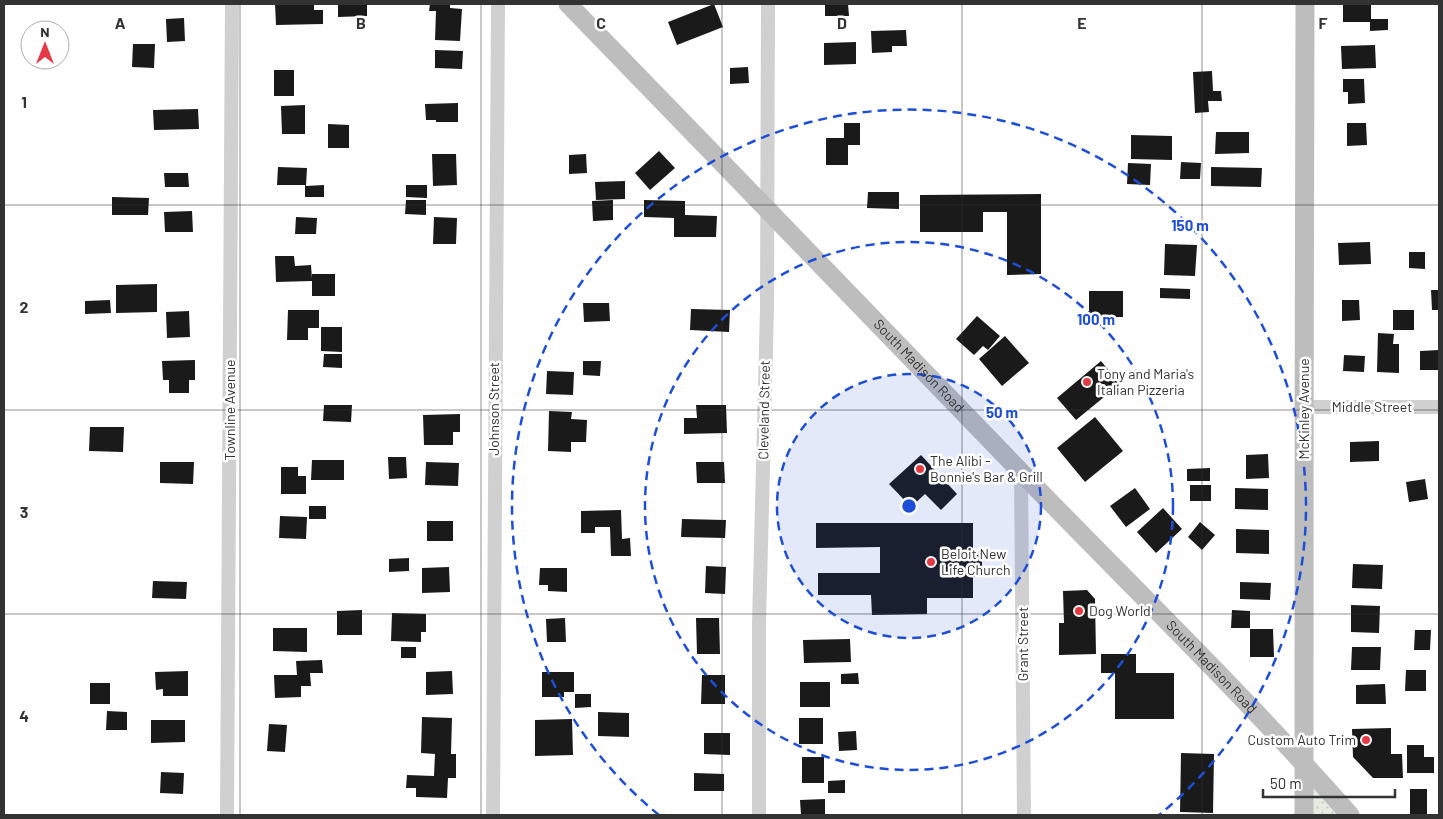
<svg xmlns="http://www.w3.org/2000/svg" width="1443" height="819" viewBox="0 0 1443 819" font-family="Barlow,sans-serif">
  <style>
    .grass { fill: url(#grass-dots) }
    .building { fill: #1a1a1a }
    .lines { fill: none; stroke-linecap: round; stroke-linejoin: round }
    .street { stroke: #d0d0d0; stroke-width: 14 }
    .secondary { stroke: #bdbdbd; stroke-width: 19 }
    .grid { fill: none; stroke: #333; stroke-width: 1; stroke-opacity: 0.55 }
    .ring { fill: none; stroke: #1d4ed8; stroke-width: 2.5; stroke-dasharray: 9 6 }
    .poi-dot { fill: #e63946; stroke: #fff; stroke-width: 2 }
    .labels { text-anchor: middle; stroke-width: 5; stroke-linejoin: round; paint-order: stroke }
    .street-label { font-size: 14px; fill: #333; stroke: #fff }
    .poi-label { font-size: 14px; fill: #333; stroke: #fff; text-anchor: start }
    .grid-label { font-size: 16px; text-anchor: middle; font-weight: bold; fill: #333; stroke: #fff; stroke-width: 5; stroke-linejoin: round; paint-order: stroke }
    .centre { fill: #1d4ed8; stroke: #fff; stroke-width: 2.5 }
    .ring-label { font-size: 15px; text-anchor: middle; font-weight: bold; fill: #1d4ed8; stroke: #fff; stroke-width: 5; stroke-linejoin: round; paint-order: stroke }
  </style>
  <defs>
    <pattern id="grass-dots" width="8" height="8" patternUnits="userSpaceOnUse" patternTransform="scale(1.25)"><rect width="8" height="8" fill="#e6ecdf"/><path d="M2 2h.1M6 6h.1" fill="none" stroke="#c6cbc0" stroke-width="1.8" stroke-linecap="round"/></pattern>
  </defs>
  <rect width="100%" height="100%" fill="#fff"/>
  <polygon class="grass" points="1304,763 1350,815 1304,815"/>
  <g class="building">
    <polygon points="275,4 314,4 314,10 323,10 323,24 276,25"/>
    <polygon points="338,4 367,4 367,16 338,17"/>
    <polygon points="430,4 450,4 450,8 462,9 460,41 435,40 436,11 429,11"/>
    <polygon points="714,4 723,27 677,45 668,22"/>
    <polygon points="825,4 848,4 849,16 825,16"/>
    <polygon points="1343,4 1371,4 1371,19 1388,19 1388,30 1370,31 1370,22 1343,22"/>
    <polygon points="184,18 185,41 167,42 166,19"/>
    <polygon points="906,30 907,46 892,46 892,52 872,53 871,31"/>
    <polygon points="856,42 856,64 824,65 824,43"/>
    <polygon points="133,44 155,44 154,68 132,67"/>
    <polygon points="1375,45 1376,68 1342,69 1341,46"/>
    <polygon points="435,50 463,51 462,69 435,68"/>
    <polygon points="748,67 749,83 730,84 730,68"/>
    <rect x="274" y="70" width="20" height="26"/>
    <polygon points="1212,71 1213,91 1221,91 1222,101 1208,101 1209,112 1195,113 1193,72"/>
    <polygon points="1343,79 1364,79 1365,103 1348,104 1348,92 1343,92"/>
    <polygon points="458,103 458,122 436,122 436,120 426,120 425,104"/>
    <polygon points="305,105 305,134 282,134 281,106"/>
    <polygon points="198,109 199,129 154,130 153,110"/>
    <polygon points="844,123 860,123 860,145 848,145 848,165 826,165 826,138 844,138"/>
    <polygon points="1347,123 1366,123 1367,145 1347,146"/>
    <polygon points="328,124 349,125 349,148 328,148"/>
    <polygon points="1216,132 1249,132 1249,153 1215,154"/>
    <polygon points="1131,135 1172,136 1172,160 1131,159"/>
    <polygon points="659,151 675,168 650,190 635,173"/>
    <polygon points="432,154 456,154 457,185 433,186"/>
    <polygon points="586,154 587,173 569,174 569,155"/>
    <polygon points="1181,162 1201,163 1200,179 1180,179"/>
    <polygon points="1128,163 1151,164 1150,185 1127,184"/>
    <polygon points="278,167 307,168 306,186 324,185 324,197 305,197 305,185 277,185"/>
    <polygon points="1211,167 1262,168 1261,187 1211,186"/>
    <polygon points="164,173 188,173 189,187 165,187"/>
    <polygon points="625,181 625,199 596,200 595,182"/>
    <polygon points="406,185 427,185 427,198 406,197"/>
    <polygon points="868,192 899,192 899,209 867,208"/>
    <polygon points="1041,194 1041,274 1007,275 1007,212 983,212 983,232 920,232 920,195"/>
    <polygon points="112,197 149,198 148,215 112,215"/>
    <polygon points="406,200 426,200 426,215 405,214"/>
    <polygon points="613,200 613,220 593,221 592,201"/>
    <polygon points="644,200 685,201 685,215 717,216 716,237 674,237 674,218 644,217"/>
    <polygon points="192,211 193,232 165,232 164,212"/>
    <polygon points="296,217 317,218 316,234 295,234"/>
    <polygon points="434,217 457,218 456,244 433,244"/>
    <polygon points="1370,242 1371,264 1339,265 1338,243"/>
    <polygon points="1165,244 1197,245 1195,276 1164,275"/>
    <polygon points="1409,252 1425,252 1425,269 1409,268"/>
    <polygon points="275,256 294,256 295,266 311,265 312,279 312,274 335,274 335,296 312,296 312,281 276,282"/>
    <polygon points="157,284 157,312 116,313 116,285"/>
    <polygon points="1160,288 1190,289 1190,299 1160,298"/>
    <polygon points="1431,290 1439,290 1439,310 1432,310"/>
    <rect x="1089" y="291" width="34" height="26"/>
    <polygon points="110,300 111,313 85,314 85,301"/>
    <polygon points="1342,300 1359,300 1360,320 1342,321"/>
    <polygon points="583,303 609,303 610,321 584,322"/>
    <polygon points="691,309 730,310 729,332 690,330"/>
    <polygon points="288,310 319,310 319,328 308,328 308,340 287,340"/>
    <rect x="1393" y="310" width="21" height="20"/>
    <polygon points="189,311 190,337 167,338 166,312"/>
    <polygon points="977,316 1000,336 988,350 983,346 974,355 956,339"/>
    <polygon points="321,327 342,327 342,352 321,351"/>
    <polygon points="1378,333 1394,334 1393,344 1399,344 1399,373 1377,372"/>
    <polygon points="1005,336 1029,363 1002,386 979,359"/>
    <polygon points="1439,350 1439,370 1420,370 1420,351"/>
    <polygon points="324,354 342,354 342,368 323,367"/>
    <polygon points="1344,355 1365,356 1364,372 1343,371"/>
    <polygon points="195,360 195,380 189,380 189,393 169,393 169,380 163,380 162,361"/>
    <polygon points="583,361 601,361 600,376 583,375"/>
    <polygon points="1101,361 1120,384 1076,420 1057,398"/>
    <polygon points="547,371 574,372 573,395 546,394"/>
    <polygon points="324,405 352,405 351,422 323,421"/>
    <polygon points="696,405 726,405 727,433 684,434 684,418 697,418"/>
    <polygon points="549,411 572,412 571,419 587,420 586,442 571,442 571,452 548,451"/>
    <polygon points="460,414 460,432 453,432 453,445 424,445 423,415"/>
    <polygon points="1095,417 1123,451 1085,482 1057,448"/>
    <polygon points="90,427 124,427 123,452 89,451"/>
    <polygon points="1379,441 1379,461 1350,462 1350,442"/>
    <polygon points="1268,454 1269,478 1246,479 1246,455"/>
    <polygon points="921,455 957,494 941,510 925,494 911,507 889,484"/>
    <polygon points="388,457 406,457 407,478 389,479"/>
    <polygon points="312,460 344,460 344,480 311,480"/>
    <polygon points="160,462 194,462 193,484 160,483"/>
    <polygon points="426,462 459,463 458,486 425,485"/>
    <polygon points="696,462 724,462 725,483 697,483"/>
    <polygon points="281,467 298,467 298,476 306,476 306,494 281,494"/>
    <polygon points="1210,468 1210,481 1187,481 1187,469"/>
    <polygon points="1425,479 1428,499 1409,502 1406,482"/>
    <rect x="1190" y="485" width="21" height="16"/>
    <polygon points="1135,488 1150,509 1126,527 1110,506"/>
    <polygon points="1235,488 1268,489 1268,510 1235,509"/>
    <rect x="309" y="506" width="17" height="13"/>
    <polygon points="1163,508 1182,529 1156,553 1137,532"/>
    <polygon points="621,510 622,539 630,538 631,556 611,556 610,527 595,527 595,533 581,533 581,511"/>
    <polygon points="280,516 307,517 306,539 279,538"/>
    <polygon points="682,519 726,520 725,538 681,537"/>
    <rect x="427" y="521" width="26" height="20"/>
    <polygon points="1200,522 1215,535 1202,550 1188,537"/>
    <polygon points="816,523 973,523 973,551 982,551 982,577 973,577 973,598 927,598 927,614 872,615 871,595 818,595 818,573 880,573 880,547 816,548"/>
    <polygon points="1236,529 1269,530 1269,554 1236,553"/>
    <polygon points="409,558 409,571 389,572 389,559"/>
    <polygon points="1353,564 1383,565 1382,589 1352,588"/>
    <polygon points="706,566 726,567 725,594 705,593"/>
    <polygon points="449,567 450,592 422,593 422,568"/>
    <polygon points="540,568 567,568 567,592 548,591 548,585 539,585"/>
    <polygon points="153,581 187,582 186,599 152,598"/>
    <polygon points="1240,582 1271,583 1270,600 1240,599"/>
    <polygon points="1087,590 1095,599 1096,654 1059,655 1059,623 1064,623 1063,591"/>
    <polygon points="1351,605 1380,606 1379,633 1351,632"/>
    <polygon points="362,610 362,635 337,635 337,611"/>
    <polygon points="1232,610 1250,611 1250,628 1231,628"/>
    <polygon points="392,613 426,614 426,632 421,632 421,642 391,641"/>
    <polygon points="565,618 566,642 547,642 546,619"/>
    <polygon points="696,618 719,618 720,654 697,654"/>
    <polygon points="273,628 307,628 307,652 273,651"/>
    <polygon points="1250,629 1273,629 1274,657 1250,657"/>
    <polygon points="1415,630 1431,630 1430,650 1414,650"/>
    <polygon points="850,639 851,662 804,663 803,640"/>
    <rect x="401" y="647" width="15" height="11"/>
    <polygon points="1352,647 1381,647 1380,670 1351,670"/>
    <polygon points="1101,654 1136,654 1136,673 1174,673 1174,719 1115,719 1115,673 1101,673"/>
    <polygon points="322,660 323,673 310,673 311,686 301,686 301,697 275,698 274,675 297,675 296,661"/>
    <polygon points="1406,670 1426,670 1426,691 1405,691"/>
    <polygon points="188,671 188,696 163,696 163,689 156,690 155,672"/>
    <polygon points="452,671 453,694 426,695 426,672"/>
    <polygon points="542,672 574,672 574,692 564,692 564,697 542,697"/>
    <polygon points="858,673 859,684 841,684 841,674"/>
    <polygon points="702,675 725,675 725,704 701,704"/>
    <rect x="800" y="682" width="30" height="25"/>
    <rect x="90" y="683" width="20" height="21"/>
    <polygon points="1385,684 1386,704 1356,704 1356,685"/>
    <polygon points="575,694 591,694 591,707 575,708"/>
    <polygon points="107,711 127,712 127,730 106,730"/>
    <polygon points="598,712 629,713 629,737 598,736"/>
    <polygon points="422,717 452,718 451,754 456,754 456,778 448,778 447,798 416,797 416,788 406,788 407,775 434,776 435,754 421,753"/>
    <rect x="799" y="718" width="24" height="26"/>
    <polygon points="572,719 573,755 535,756 535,720"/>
    <polygon points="151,720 185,720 185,742 151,743"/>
    <polygon points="269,724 287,725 285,752 267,751"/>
    <polygon points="1391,728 1391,754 1402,754 1403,778 1373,778 1353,757 1352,729"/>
    <polygon points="856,731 857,750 839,751 838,732"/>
    <polygon points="704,733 730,733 730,755 704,754"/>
    <polygon points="1407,745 1424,745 1424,757 1434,757 1434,773 1407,773"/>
    <polygon points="1181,753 1214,754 1213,813 1180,812"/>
    <rect x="802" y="757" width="22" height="26"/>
    <polygon points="161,772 184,773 183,794 160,793"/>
    <polygon points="694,773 724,774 724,791 694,791"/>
    <polygon points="845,780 845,793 828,793 828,781"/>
    <rect x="1410" y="789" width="17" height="26"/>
    <polygon points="825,799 825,815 801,815 800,800"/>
  </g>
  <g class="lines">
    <g class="street">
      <polyline points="1305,407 1439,407"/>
      <polyline points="1021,472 1024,815"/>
      <polyline points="227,815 232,4"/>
      <polyline points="493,815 498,4"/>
      <polyline points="759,815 759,624 767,308 768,4"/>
    </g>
    <g class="secondary">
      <path id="s1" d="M 568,4 C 719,160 871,315 1021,472 C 1131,586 1245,696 1350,815"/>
      <path d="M 1304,815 C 1305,545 1303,274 1305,4"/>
    </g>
  </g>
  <path class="grid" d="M 240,4 L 240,815M 481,4 L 481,815M 722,4 L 722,815M 962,4 L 962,815M 1202,4 L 1202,815M 4,205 L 1439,205M 4,410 L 1439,410M 4,614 L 1439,614"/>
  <circle cx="909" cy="506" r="132" fill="#1d4ed8" fill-opacity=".12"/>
  <g class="ring">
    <circle cx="909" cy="506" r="132"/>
    <circle cx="909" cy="506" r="264"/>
    <path d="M659 815A397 397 0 1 1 1159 815"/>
  </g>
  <g class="poi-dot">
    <circle cx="1087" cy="382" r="5"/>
    <circle cx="920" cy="469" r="5"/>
    <circle cx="931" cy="562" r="5"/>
    <circle cx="1079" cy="611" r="5"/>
    <circle cx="1366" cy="740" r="5"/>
  </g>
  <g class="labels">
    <g class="street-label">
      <text dy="5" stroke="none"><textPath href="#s1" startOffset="504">South Madison Road</textPath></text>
      <text x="1372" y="412">Middle Street</text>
      <text transform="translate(494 409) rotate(-90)" y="5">Johnson Street</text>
      <text transform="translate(1304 409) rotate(-90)" y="5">McKinley Avenue</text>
      <text transform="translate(230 410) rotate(-90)" y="5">Townline Avenue</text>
      <text transform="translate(764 410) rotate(-89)" y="5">Cleveland Street</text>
      <text transform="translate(1023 644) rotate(-90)" y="5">Grant Street</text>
      <text dy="5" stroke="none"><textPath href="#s1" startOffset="924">South Madison Road</textPath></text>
    </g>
    <g class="poi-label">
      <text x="1097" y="379">Tony and Maria's<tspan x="1097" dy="16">Italian Pizzeria</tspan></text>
      <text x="930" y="466">The Alibi -<tspan x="930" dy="16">Bonnie's Bar &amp; Grill</tspan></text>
      <text x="941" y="559">Beloit New<tspan x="941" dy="16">Life Church</tspan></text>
      <text x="1089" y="616">Dog World</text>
      <text x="1356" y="745" text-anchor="end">Custom Auto Trim</text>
    </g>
  </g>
  <g class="grid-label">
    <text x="120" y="29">A</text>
    <text x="361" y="29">B</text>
    <text x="601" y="29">C</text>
    <text x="842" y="29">D</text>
    <text x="1082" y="29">E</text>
    <text x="1323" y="29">F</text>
    <text x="24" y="108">1</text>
    <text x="24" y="313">2</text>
    <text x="24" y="518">3</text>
    <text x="24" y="722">4</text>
  </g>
  <circle cx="909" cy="506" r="8" class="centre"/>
  <g class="ring-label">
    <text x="1190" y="231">150 m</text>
    <text x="1096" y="325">100 m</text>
    <text x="1002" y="418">50 m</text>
  </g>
  <rect width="1443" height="819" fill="none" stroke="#333333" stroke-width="10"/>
  <g transform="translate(45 45)"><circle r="24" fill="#ffffff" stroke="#adadad"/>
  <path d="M0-4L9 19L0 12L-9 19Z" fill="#e63946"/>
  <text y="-8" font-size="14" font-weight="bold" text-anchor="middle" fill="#333333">N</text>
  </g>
  <path d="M1263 789v8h132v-8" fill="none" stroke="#333333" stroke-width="2.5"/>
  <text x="1270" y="789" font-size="15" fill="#333333" stroke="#ffffff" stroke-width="4" paint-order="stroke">50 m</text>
</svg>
